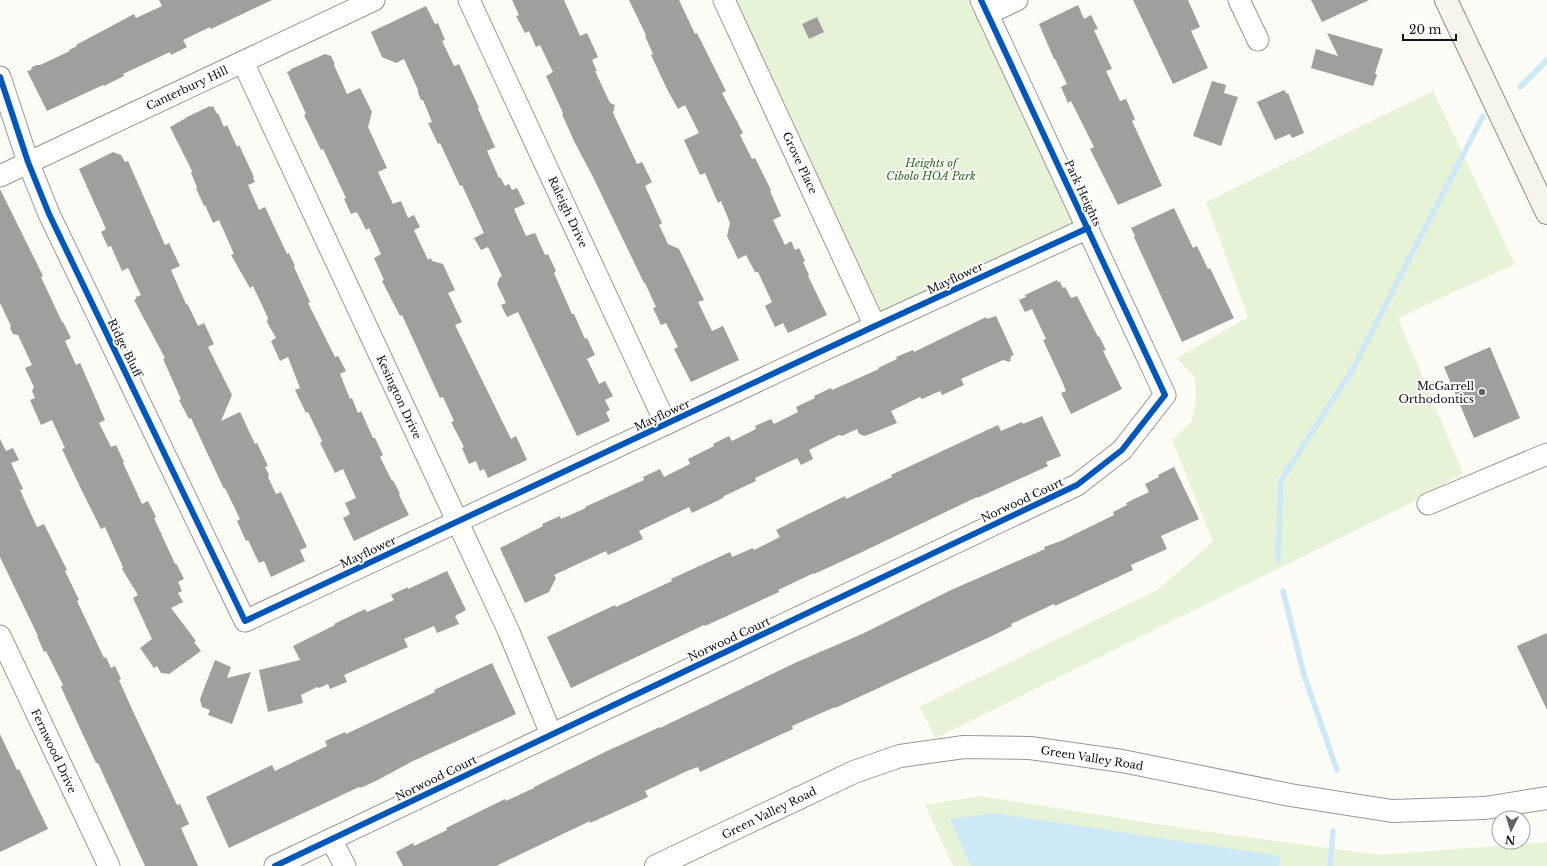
<svg xmlns="http://www.w3.org/2000/svg" width="1547" height="866" viewBox="0 0 1547 866" font-family="'Libre Baskerville',serif">
  <style>
    .green { fill: #e7f3d7 }
    .water { fill: #cde8f7 }
    .lines { fill: none; stroke-linecap: round; stroke-linejoin: round }
    .stream { stroke: #cde8f7; stroke-width: 5.5 }
    .building { fill: #a19f9c }
    .minor-casing { stroke: #979795; stroke-width: 23 }
    .tertiary-casing { stroke: #979795; stroke-width: 24 }
    .secondary-casing { stroke: #8e8d8b; stroke-width: 24 }
    .minor { stroke: #fffffe; stroke-width: 21 }
    .tertiary { stroke: #fffffe; stroke-width: 22 }
    .secondary { stroke: #f6f4eb; stroke-width: 22 }
    .cycleway-casing { stroke: #fff; stroke-width: 8 }
    .cycleway { stroke: #0057b8; stroke-width: 6 }
    .poi-dot { fill: #646362; stroke: #fff; stroke-width: 1.5 }
    .labels { text-anchor: middle; stroke-width: 4; stroke-linejoin: round; paint-order: stroke }
    .street-label { font-size: 11px; fill: #111; stroke: #fff }
    .park-label { font-size: 11px; font-style: italic; fill: #2f6b1f; stroke: #fff }
    .poi-label { font-size: 11px; fill: #111; stroke: #fff; text-anchor: end }
  </style>
  <rect width="100%" height="100%" fill="#fdfcf7"/>
  <g class="green">
    <polygon points="724,0 980,0 1088,228 875,326"/>
    <polygon points="1433,91 1515,264 1398,318 1463,473 1413,502 936,738 919,707 1157,590 1213,542 1172,440 1192,421 1196,401 1195,378 1177,358 1248,317 1206,202"/>
    <polygon points="979,796 1202,831 1379,855 1547,842 1547,866 953,866 925,805"/>
  </g>
  <polygon class="water" points="994,813 1280,856 1279,866 971,866 950,819"/>
  <g class="lines">
    <g class="stream">
      <polyline points="1520,87 1547,60"/>
      <polyline points="1278,560 1281,480 1351,372 1483,116"/>
      <polyline points="1283,591 1304,675 1337,770"/>
      <polyline points="1330,866 1333,831"/>
    </g>
  </g>
  <g class="building">
    <polygon points="159,0 272,0 211,29 210,27 183,40 187,47 171,55 170,52 123,74 124,76 104,86 103,85 47,111 27,71 31,70 32,67 37,65 40,65 70,51 69,50 77,46 76,45 134,14 136,18 162,6"/>
    <polygon points="512,0 564,0 580,36 587,33 598,57 592,60 597,71 595,71 610,103 615,105 613,113 637,164 642,162 652,182 645,186 662,223 659,225 668,244 679,249 704,300 698,302 712,331 723,326 739,360 691,382 674,349 678,347 666,323 661,325 653,308 656,307 645,283 644,283 592,175 574,141 562,114 563,113 546,76 553,72 540,45 536,47 529,31 525,33 516,16 519,15"/>
    <polygon points="629,0 679,0 695,34 697,33 726,91 722,93 743,133 740,135 752,159 755,158 771,190 770,191 781,216 773,220 785,245 791,241 795,250 799,248 805,261 803,262 809,275 808,276 827,315 788,333 783,323 775,327 765,306 772,302 758,272 755,272 746,255 738,259 727,236 730,223 721,201 718,203 705,173 700,175 684,140 699,133 685,105 678,109 667,89 651,55 653,54 645,36 646,35"/>
    <polygon points="1133,0 1188,0 1200,27 1191,31 1208,68 1173,84"/>
    <polygon points="1311,0 1369,0 1322,22"/>
    <polygon points="1078,5 1084,19 1091,15 1098,29 1094,30 1112,69 1106,71 1120,101 1126,99 1135,119 1132,121 1162,186 1118,205 1090,149 1094,147 1071,101 1068,103 1061,87 1067,84 1055,59 1054,59 1039,24"/>
    <polygon points="426,6 435,24 438,23 445,40 442,41 454,66 459,64 479,108 478,109 495,147 487,151 499,178 500,177 505,186 509,184 512,190 517,188 525,204 514,209 526,236 535,233 545,255 548,254 556,271 554,273 572,314 574,314 585,339 587,338 595,355 587,359 599,384 605,381 613,396 605,400 610,410 606,412 610,421 577,436 518,312 507,317 501,305 506,303 497,284 500,277 502,276 488,247 481,250 474,238 484,233 462,185 460,186 440,143 438,144 428,123 432,122 423,100 421,100 418,93 418,90 404,59 396,63 382,57 371,32"/>
    <polygon points="817,17 824,32 809,39 802,24"/>
    <polygon points="1327,33 1383,49 1375,73 1377,75 1373,86 1311,68 1316,49 1338,56"/>
    <polygon points="325,54 331,56 334,62 334,65 347,94 360,88 372,112 368,127 387,168 378,172 393,204 401,201 408,218 414,215 420,227 414,230 428,260 431,258 432,261 443,264 455,290 448,293 462,322 455,325 511,439 516,436 527,460 488,478 484,469 480,471 476,461 469,464 462,448 464,447 451,422 454,421 443,397 440,398 402,315 400,316 382,281 384,280 374,258 381,254 369,228 366,230 357,212 351,214 344,199 346,198 323,149 321,150 304,115 306,114 287,72 291,70 291,69"/>
    <polygon points="1212,81 1226,85 1224,93 1238,97 1221,146 1193,136"/>
    <polygon points="1284,90 1287,94 1288,93 1304,133 1292,138 1290,134 1275,140 1257,102"/>
    <polygon points="210,106 211,107 213,106 217,114 218,113 224,127 227,125 237,147 239,145 254,177 253,178 255,182 248,185 259,210 265,207 287,254 289,253 295,266 294,267 310,302 308,303 335,357 338,356 346,371 340,374 350,399 352,398 358,413 361,411 373,438 375,438 383,455 380,457 392,481 393,480 400,494 399,495 409,515 354,541 343,518 350,514 345,503 356,498 343,469 335,473 320,443 322,441 308,412 306,413 295,390 300,388 288,357 280,361 271,341 276,338 267,322 268,318 253,286 250,288 231,255 234,254 219,220 213,223 205,205 204,206 196,188 197,187 191,173 192,171 170,127 186,118 185,118"/>
    <polygon points="113,152 121,155 125,162 128,161 165,245 169,243 180,266 171,270 186,304 188,305 198,326 204,323 214,344 208,347 232,395 221,421 240,412 255,444 257,443 268,466 265,467 269,475 268,477 276,494 281,492 307,547 300,550 305,561 271,577 264,561 259,563 248,540 246,541 237,521 240,519 225,488 224,489 191,418 189,419 179,400 181,399 163,359 165,358 134,300 136,299 136,297 141,295 128,268 122,271 111,246 108,247 101,232 106,229 79,169"/>
    <polygon points="0,189 43,276 41,277 62,322 63,322 71,338 65,341 76,365 80,363 105,420 99,423 111,447 116,445 124,462 123,463 142,504 148,501 156,517 154,518 175,564 176,563 184,579 178,582 182,591 178,593 183,602 171,608 196,641 194,642 201,651 169,674 161,673 157,666 154,668 140,648 152,639 133,598 138,595 122,569 123,567 105,527 101,529 81,489 62,449 65,448 52,420 41,425 30,400 35,398 32,391 34,387 25,368 32,365 18,335 13,334 10,328 11,326 0,303"/>
    <polygon points="1174,208 1193,248 1197,246 1208,269 1210,268 1234,318 1182,342 1134,237 1135,236 1131,228"/>
    <polygon points="1057,280 1058,282 1060,282 1063,288 1065,287 1071,298 1077,296 1098,337 1099,336 1106,350 1103,351 1122,389 1071,414 1061,393 1066,391 1062,381 1043,340 1046,339 1032,309 1025,312 1019,300 1026,297 1025,295"/>
    <polygon points="996,316 1014,355 1011,356 1010,362 1003,360 961,379 964,385 942,395 940,391 922,399 920,397 891,411 897,423 865,436 859,434 857,429 842,436 839,435 809,450 813,459 801,465 797,458 755,478 756,481 724,496 723,498 692,513 689,507 639,531 643,539 608,555 606,551 554,575 556,578 549,592 525,603 500,548 543,526 542,524 560,516 561,519 586,508 585,507 644,480 643,477 660,469 664,477 690,464 688,459 714,446 713,444 729,436 732,441 756,429 755,426 771,419 774,424 798,412 796,407 815,398 814,396 831,388 832,390 879,369 878,368 897,359 896,357 913,350 914,352 986,317 987,319"/>
    <polygon points="1490,347 1520,418 1474,438 1444,367"/>
    <polygon points="1042,416 1061,456 1046,462 1048,466 977,498 977,497 860,553 814,574 814,573 778,590 779,592 705,626 704,625 571,688 547,637 615,605 616,607 672,581 671,579 730,552 732,557 753,548 754,550 780,537 776,530 845,496 846,499 892,477 891,475 998,425 1001,431 1022,422 1023,424"/>
    <polygon points="0,439 6,451 13,448 19,460 11,463 23,489 20,490 37,527 44,524 67,570 65,571 79,600 77,601 104,658 106,657 111,668 115,666 121,679 119,680 131,707 177,805 180,804 189,824 181,828 198,866 145,866 98,763 96,763 61,687 63,685 46,651 44,652 37,636 38,636 0,557"/>
    <polygon points="1174,467 1199,519 1161,536 1167,549 1131,565 1133,570 1055,606 1054,604 1011,624 1012,626 992,636 835,708 835,707 792,726 793,729 726,760 700,772 698,767 687,771 645,791 648,797 590,823 590,821 496,866 403,866 396,852 413,843 414,846 447,830 446,828 505,799 506,801 534,788 534,787 607,751 660,727 660,728 797,662 862,634 951,590 1045,549 1044,547 1061,541 1114,515 1113,512 1127,505 1126,503 1149,492 1145,484 1159,477 1158,475"/>
    <polygon points="447,571 466,610 455,616 459,624 437,633 434,626 404,639 408,647 344,675 347,682 330,689 328,684 319,688 317,687 301,695 303,703 268,712 259,670 300,660 293,646 335,625 334,624 365,609 367,612 394,600 391,595 408,587 408,589"/>
    <polygon points="1547,633 1547,710 1517,646"/>
    <polygon points="215,660 231,667 227,678 251,672 232,724 208,715 210,710 202,707 200,699"/>
    <polygon points="492,663 516,714 411,762 376,781 360,788 359,787 229,848 206,797 272,765 275,771 327,746 325,741 345,732 346,734 435,692 434,690"/>
    <polygon points="0,734 17,770 19,769 48,829 0,852"/>
  </g>
  <g class="lines">
    <g class="minor-casing">
      <g id="minor">
        <polyline points="469,0 666,424"/>
        <polyline points="724,0 875,326"/>
        <polyline points="1239,0 1258,40"/>
        <polyline points="987,14 1017,0"/>
        <polyline points="243,62 509,632 551,734"/>
        <polyline points="0,77 28,162 49,214 245,621 875,326 1088,228"/>
        <polyline points="0,176 374,0"/>
        <polyline points="1428,504 1547,454"/>
        <polyline points="0,636 109,866"/>
        <polyline points="331,839 345,866"/>
        <polyline points="275,866 1077,485 1122,450 1165,395 981,0"/>
      </g>
    </g>
    <g class="tertiary-casing">
      <polyline id="tertiary" points="656,866 854,772 900,756 964,747 1030,748 1122,761 1290,795 1392,811 1485,808 1547,798"/>
    </g>
    <g class="secondary-casing">
      <polyline id="secondary" points="1446,0 1547,213"/>
    </g>
    <use href="#minor" class="minor"/>
    <use href="#tertiary" class="tertiary"/>
    <use href="#secondary" class="secondary"/>
    <g class="cycleway-casing">
      <g id="cycleway">
        <polyline points="0,77 28,162 49,214 245,621 875,326 1088,228"/>
        <polyline points="275,866 1077,485 1122,450 1165,395 981,0"/>
      </g>
    </g>
    <use href="#cycleway" class="cycleway"/>
  </g>
  <circle class="poi-dot" cx="1482" cy="392" r="4"/>
  <g class="labels">
    <g class="street-label">
      <text transform="translate(187 88) rotate(-25)" y="4">Canterbury Hill</text>
      <text transform="translate(800 163) rotate(65)" y="4">Grove Place</text>
      <text transform="translate(1083 193) rotate(65)" y="4">Park Heights</text>
      <text transform="translate(568 212) rotate(65)" y="4">Raleigh Drive</text>
      <text transform="translate(955 278) rotate(-25)" y="4">Mayflower</text>
      <text transform="translate(125 348) rotate(64)" y="4">Ridge Bluff</text>
      <text transform="translate(399 397) rotate(65)" y="4">Kesington Drive</text>
      <text transform="translate(662 415) rotate(-25)" y="4">Mayflower</text>
      <text transform="translate(1022 500) rotate(-25)" y="4">Norwood Court</text>
      <text transform="translate(368 552) rotate(-25)" y="4">Mayflower</text>
      <text transform="translate(729 639) rotate(-25)" y="4">Norwood Court</text>
      <text transform="translate(54 751) rotate(65)" y="4">Fernwood Drive</text>
      <text transform="translate(1092 758) rotate(9)" y="4">Green Valley Road</text>
      <text transform="translate(436 778) rotate(-26)" y="4">Norwood Court</text>
      <text transform="translate(769 813) rotate(-26)" y="4">Green Valley Road</text>
    </g>
    <g class="park-label">
      <text x="931" y="167">Heights of<tspan x="931" dy="13">Cibolo HOA Park</tspan></text>
    </g>
    <g class="poi-label">
      <text x="1474" y="390">McGarrell<tspan x="1474" dy="13">Orthodontics</tspan></text>
    </g>
  </g>
  <g transform="translate(1511 830) rotate(185)"><circle r="19" fill="#ffffff" stroke="#a0a0a0"/>
  <path d="M0-3L7 15L0 10L-7 15Z" fill="#646362"/>
  <text y="-6" font-size="11" font-weight="bold" text-anchor="middle" fill="#111111">N</text>
  </g>
  <path d="M1403 34v6h53v-6" fill="none" stroke="#111111" stroke-width="2"/>
  <text x="1409" y="34" font-size="12" fill="#111111" stroke="#ffffff" stroke-width="3" paint-order="stroke">20 m</text>
</svg>
